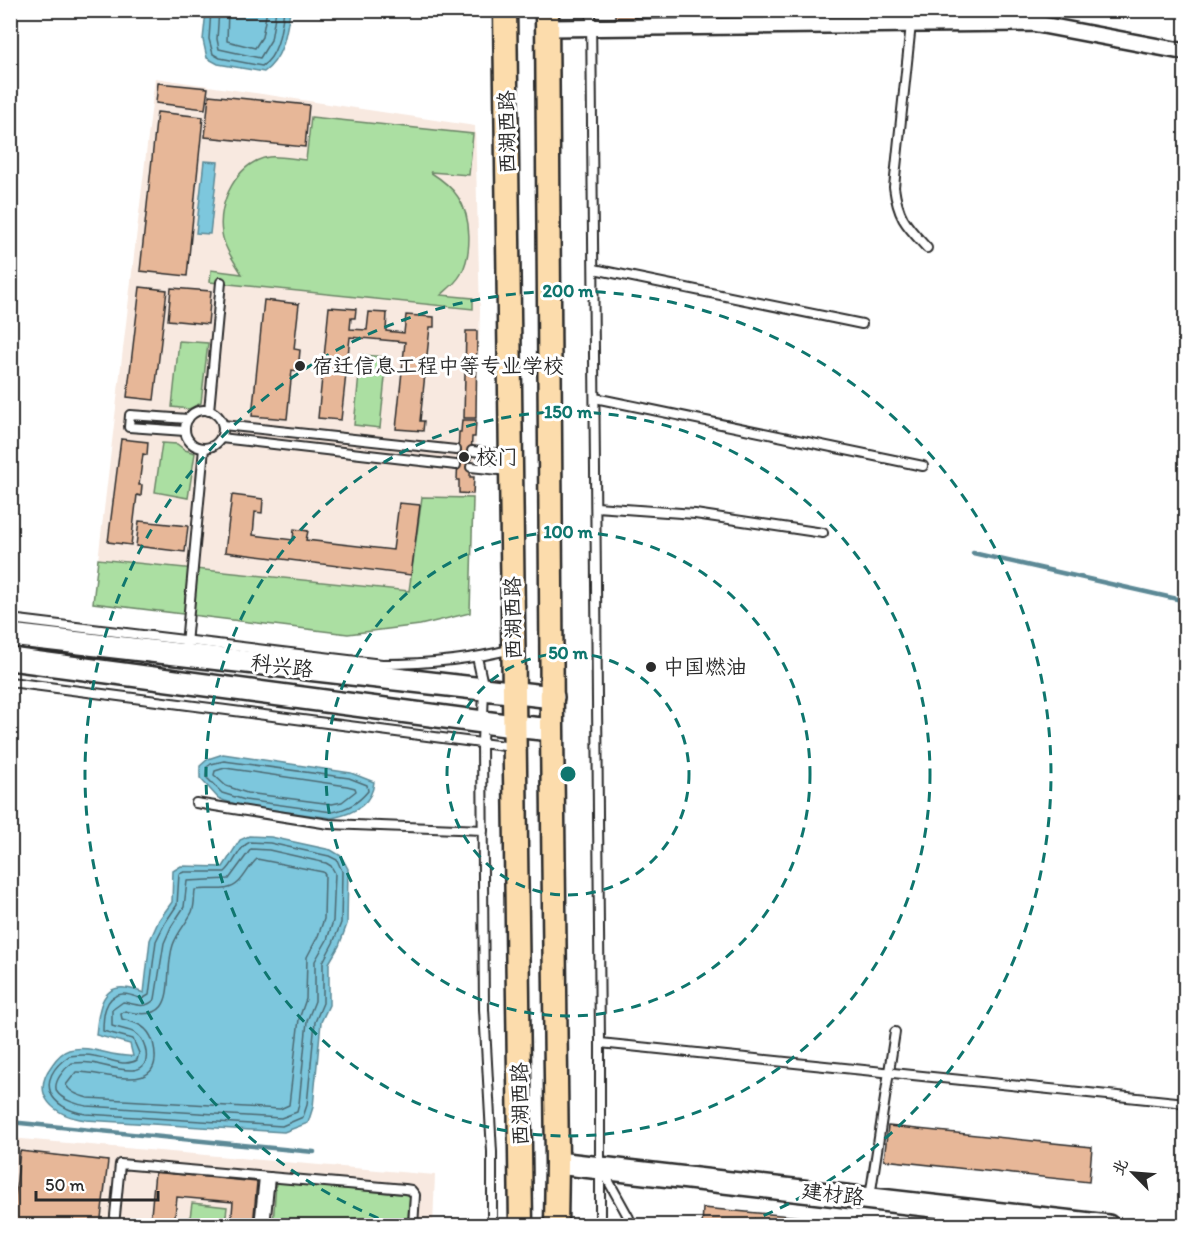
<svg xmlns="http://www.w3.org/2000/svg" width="1196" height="1236" viewBox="0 0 1196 1236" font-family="Itim,'LXGW WenKai TC',sans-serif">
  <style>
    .built { fill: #f8e9e0 }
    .green { fill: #abdfa2; stroke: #6b8566; stroke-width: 1.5 }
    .water { fill: #7dc7dd; stroke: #5c8996; stroke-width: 1.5 }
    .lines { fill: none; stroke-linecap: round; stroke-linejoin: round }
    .shore { stroke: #4c6972; stroke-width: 1.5 }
    .stream { stroke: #5c8996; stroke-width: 4.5 }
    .building { fill: #e7b798; stroke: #2b2b2b; stroke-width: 1.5 }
    .lane-casing { stroke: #2b2b2b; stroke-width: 12 }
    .street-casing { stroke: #2b2b2b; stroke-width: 20 }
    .secondary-casing { stroke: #2b2b2b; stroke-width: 26 }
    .primary-casing { stroke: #2b2b2b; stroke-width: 27 }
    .lane { stroke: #fff; stroke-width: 8 }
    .street { stroke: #fff; stroke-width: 15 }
    .secondary { stroke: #fff; stroke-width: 21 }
    .primary { stroke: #fcdcac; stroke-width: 22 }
    .ring { fill: none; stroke: #0f766e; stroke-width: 3; stroke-dasharray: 10 8 }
    .poi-dot { fill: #2b2b2b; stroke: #fff; stroke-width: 2 }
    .labels { text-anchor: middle; stroke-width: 6; stroke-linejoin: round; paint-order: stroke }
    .street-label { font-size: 21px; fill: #2b2b2b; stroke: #fff }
    .poi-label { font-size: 21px; fill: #2b2b2b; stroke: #fff; text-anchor: start }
    .centre { fill: #0f766e; stroke: #fff; stroke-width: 3 }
    .ring-label { font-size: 18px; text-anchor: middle; font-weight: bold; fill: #0f766e; stroke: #fff; stroke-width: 6; stroke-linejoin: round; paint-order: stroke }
  </style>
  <rect width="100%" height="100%" fill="#fff"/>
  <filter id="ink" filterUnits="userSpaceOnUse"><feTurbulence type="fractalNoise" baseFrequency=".0167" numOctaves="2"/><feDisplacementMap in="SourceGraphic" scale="12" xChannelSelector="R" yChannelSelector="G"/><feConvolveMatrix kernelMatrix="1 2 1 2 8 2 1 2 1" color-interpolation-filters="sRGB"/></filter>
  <g filter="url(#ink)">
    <g class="built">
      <polygon points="155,78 475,126 480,311 470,613 420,625 348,634 93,603"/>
      <polygon points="10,1138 435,1175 433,1225 11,1225"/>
    </g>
    <g class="green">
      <path d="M 311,117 L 473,134 L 469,175 L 430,172 C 441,179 451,186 458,197 C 472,217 472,254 461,274 C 456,283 449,288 441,295 L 473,298 L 473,309 L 210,282 L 211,270 L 242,274 C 234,261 224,248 222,233 C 217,203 237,162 269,157 C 280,156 294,159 306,160 Z"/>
      <polygon points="179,341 208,343 201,403 189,409 172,407"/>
      <polygon points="361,355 387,357 380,428 354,425"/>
      <polygon points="162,443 177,444 185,450 195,453 188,498 155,492"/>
      <polygon points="422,497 473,498 470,613 420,625 348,634 93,603 98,559 409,591"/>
      <polygon points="276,1182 410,1195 407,1225 273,1225"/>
      <polygon points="192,1203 227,1207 225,1225 189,1225"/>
    </g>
    <g class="water">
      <path d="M 206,11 L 290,11 C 286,33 284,57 264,72 L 218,64 L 207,58 L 203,40 Z"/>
      <polygon points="204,161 218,162 210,234 196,233"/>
      <path d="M 223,754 L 351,773 L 374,782 C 372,804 353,814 332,818 L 244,806 L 225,801 L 218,798 L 200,778 L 200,766 L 208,759 Z"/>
      <path d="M 249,836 L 271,837 L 331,850 L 341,856 L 348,869 L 347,924 L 339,946 L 329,963 L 329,1005 L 321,1022 L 313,1107 L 308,1123 L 284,1132 L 86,1120 C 55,1116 29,1096 52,1065 C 56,1059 62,1052 69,1050 C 91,1044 111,1058 133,1056 L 130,1044 L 96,1035 C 98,1017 99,985 125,988 C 131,988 138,991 144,993 L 150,940 L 159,920 L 172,902 L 173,871 L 181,866 L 223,867 L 240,840 Z"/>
    </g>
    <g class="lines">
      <g class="shore">
        <path d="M 211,10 L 209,39 L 213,54 L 220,58 L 262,66 C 279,56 281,28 284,10"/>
        <polyline points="219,10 217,39 219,49 260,58 271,40 276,10"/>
        <polyline points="228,10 227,41 255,48 262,37 267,10"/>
        <path d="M 224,761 L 349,778 L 367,785 L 368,791 C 358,803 348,809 332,812 L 245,800 L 222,793 L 206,777 L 207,767 L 211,764 Z"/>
        <polygon points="225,768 347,786 355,788 356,791 342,802 332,804 247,793 226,786 214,775 215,771"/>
        <path d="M 250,842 L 270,843 L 329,856 L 337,860 L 342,871 L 341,923 L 333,943 L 323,962 L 323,1003 L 315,1022 L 307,1105 L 303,1117 L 282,1126 L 86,1114 C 49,1109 34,1080 69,1056 C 77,1055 86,1054 94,1056 C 108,1058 124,1068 137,1060 L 139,1053 L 133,1039 L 103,1031 C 103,1017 104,996 122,994 C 128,993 136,997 142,999 L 149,995 L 156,941 L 165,923 L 177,905 L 179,874 L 184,872 L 225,872 C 235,864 238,847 250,842 Z"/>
        <path d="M 251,849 L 269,850 L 326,863 L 331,866 L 335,873 L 333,921 L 327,940 L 315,961 L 315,1001 L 307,1021 L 299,1104 L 297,1112 L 281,1118 L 87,1106 C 79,1105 62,1100 57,1092 C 52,1082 65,1068 72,1063 C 78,1063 85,1062 91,1063 C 108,1065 155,1085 145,1047 C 140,1029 127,1031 112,1026 L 112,1010 L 123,1002 C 135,1004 145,1010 155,999 L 164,943 L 171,927 L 184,907 L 187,881 L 229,879 Z"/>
        <path d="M 257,859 L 323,872 L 325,875 L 324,919 L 318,936 L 307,957 L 306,999 L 299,1019 L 289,1105 L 280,1109 L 88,1098 C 80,1096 70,1093 66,1085 L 76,1072 C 101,1070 168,1100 153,1042 C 148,1026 137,1023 122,1019 L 121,1014 L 125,1011 C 182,1026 162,978 173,945 C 177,933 186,924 192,912 C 195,905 194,897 195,890 C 210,887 227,894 239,882 C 246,875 250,865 257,859 Z"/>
      </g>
      <g class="stream">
        <polyline points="973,553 1186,601"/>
        <polyline points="10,1122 314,1152"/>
      </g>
    </g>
    <g class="building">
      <rect x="615" y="10" width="21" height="13"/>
      <polygon points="647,10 701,10 701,22 647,23"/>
      <polygon points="778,10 802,10 802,20 778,21"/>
      <polygon points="158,83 208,88 205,109 156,103"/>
      <polygon points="209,95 309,105 305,147 205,137"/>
      <polygon points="157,112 203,117 187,276 140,271"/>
      <polygon points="140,287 167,290 154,400 127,397"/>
      <polygon points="171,288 211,291 208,324 168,320"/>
      <polygon points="264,300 299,304 294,349 300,350 298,371 292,370 287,419 252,416"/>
      <polygon points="329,307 356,309 355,318 351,318 350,329 367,330 369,312 387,313 386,331 404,333 406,315 434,317 434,327 430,327 420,421 424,421 423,431 396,429 405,342 350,337 341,420 318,418"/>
      <polygon points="466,331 477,331 476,418 464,418"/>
      <polygon points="462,420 476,420 475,437 472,437 470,477 474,477 473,494 459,493 459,480 457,480 459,432 461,432"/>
      <polygon points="121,439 148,442 147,455 143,454 139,485 142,485 141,496 137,495 131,545 108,542"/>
      <polygon points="232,495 263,499 262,513 255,512 253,535 293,540 294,529 308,531 306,540 393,550 399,503 420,505 411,575 225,552"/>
      <polygon points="139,521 188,526 185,552 136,546"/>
      <polygon points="888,1126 1092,1147 1089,1182 884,1160"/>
      <polygon points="20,1151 108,1161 100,1226 12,1226"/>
      <polygon points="155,1172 257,1182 253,1226 231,1226 233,1202 177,1197 174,1226 150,1226"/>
      <polygon points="703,1208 869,1223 869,1226 702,1226"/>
    </g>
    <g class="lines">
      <g class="lane-casing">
        <g id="lane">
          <polyline points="591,10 600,1043 600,1226"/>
          <path d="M 911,24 L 894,187 C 898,218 906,225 927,248"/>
          <polyline points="594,269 862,324"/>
          <polyline points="595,398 923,466"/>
          <circle cx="204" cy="429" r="19"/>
          <polyline points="209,411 221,282"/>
          <polyline points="223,425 456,450"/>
          <polyline points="185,431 129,427 130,415 188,419"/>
          <polyline points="221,438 456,465"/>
          <polyline points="472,451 510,455"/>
          <polyline points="471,467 508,471"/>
          <polyline points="596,507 695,514 823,533"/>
          <path d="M 10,619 L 382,664 C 426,664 470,660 512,649"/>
          <polyline points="186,644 204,448"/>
          <polyline points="477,657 484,689 482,743 484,1009 492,1152 492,1226"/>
          <polyline points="10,682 512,747"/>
          <polyline points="196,803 329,824 483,830"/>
          <polyline points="600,1043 1186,1103"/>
          <polyline points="603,1171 629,1218 629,1226"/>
          <polyline points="870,1197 895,1032"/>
          <polyline points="114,1226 120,1164 405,1189 411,1190 415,1195 413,1226"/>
          <polyline points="259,1226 264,1177"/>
          <polyline points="265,1226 270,1177"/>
        </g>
      </g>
      <g class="street-casing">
        <polyline id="street" points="548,28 1032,23 1186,52"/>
      </g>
      <g class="secondary-casing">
        <g id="secondary">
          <polyline points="10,635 553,697"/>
          <polyline points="10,659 513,726 552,730"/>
          <polyline points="557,1163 1108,1226"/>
        </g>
      </g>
      <g class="primary-casing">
        <g id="primary">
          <polyline points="505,10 521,1226"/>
          <polyline points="547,10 552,730 557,1163 556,1226"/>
        </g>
      </g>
      <use href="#lane" class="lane"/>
      <use href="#street" class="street"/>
      <use href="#secondary" class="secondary"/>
      <use href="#primary" class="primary"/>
    </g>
  </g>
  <g class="ring">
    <circle cx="568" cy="774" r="121"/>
    <circle cx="568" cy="774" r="242"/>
    <circle cx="568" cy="774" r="362"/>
    <path d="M395 1225A483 483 0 1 1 741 1225"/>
  </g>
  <g class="poi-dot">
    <circle cx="300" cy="366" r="6"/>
    <circle cx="464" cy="457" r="6"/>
    <circle cx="651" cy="667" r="6"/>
  </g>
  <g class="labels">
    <g class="street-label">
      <text transform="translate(507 132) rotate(-91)" y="7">西湖西路</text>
      <text transform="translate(513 618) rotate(-91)" y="7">西湖西路</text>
      <text transform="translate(282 666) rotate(7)" y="7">科兴路</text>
      <text transform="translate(520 1104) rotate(-91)" y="7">西湖西路</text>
      <text transform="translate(833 1194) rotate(7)" y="7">建材路</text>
    </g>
    <g class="poi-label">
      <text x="312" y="373">宿迁信息工程中等专业学校</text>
      <text x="476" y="464">校门</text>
      <text x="663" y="674">中国燃油</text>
    </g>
  </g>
  <circle cx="568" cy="774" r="9" class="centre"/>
  <g class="ring-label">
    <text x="568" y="297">200 m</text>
    <text x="568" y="418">150 m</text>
    <text x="568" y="538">100 m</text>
    <text x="568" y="659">50 m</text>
  </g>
  <rect width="1196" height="1236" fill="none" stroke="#fff" stroke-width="36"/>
  <rect x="18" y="18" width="1160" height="1200" fill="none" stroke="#2b2b2b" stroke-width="2" filter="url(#ink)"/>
  <g transform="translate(1133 1173) rotate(295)" stroke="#ffffff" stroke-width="4.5" paint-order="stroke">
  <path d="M0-4.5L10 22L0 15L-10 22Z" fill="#2b2b2b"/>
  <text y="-9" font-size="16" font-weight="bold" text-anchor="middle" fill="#2b2b2b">北</text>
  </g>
  <path d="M36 1191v9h122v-9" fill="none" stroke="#2b2b2b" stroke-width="3"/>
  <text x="45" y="1191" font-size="18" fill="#2b2b2b" stroke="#ffffff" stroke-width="4.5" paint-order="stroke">50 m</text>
</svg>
